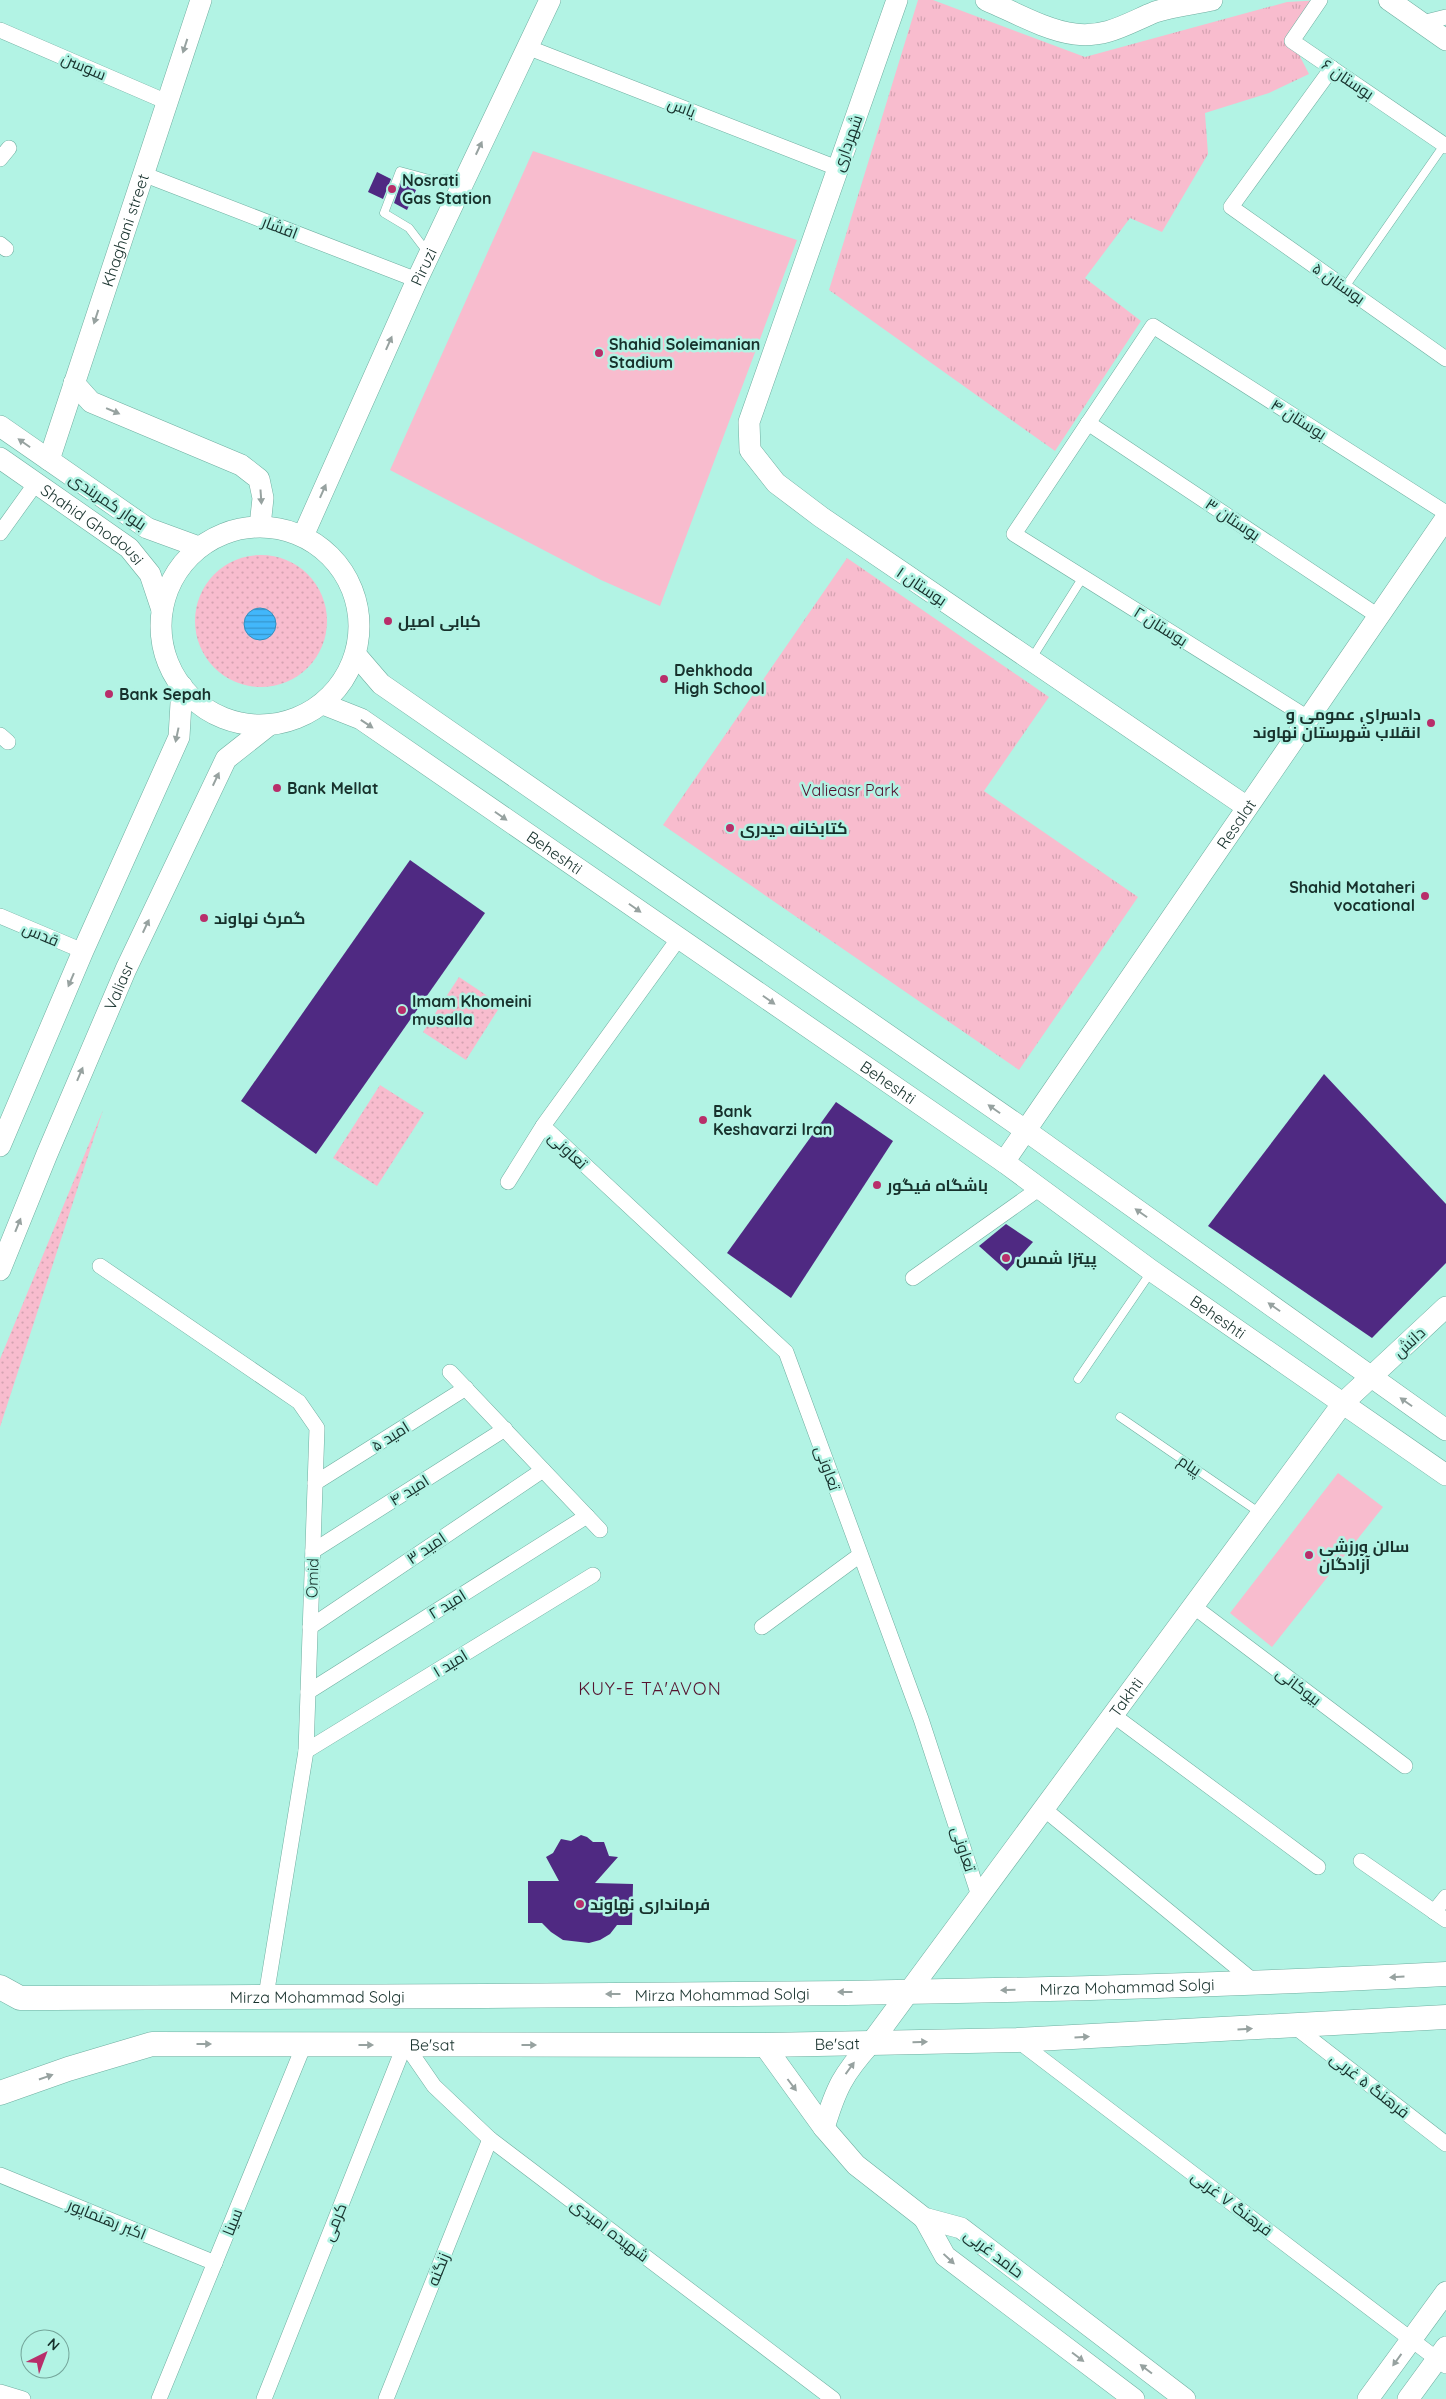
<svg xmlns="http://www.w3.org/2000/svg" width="1446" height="2399" viewBox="0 0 1446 2399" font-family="Quicksand,Cairo,sans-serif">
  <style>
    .grass { fill: url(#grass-dots) }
    .park { fill: url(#park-tufts) }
    .garden { fill: #f8bcce }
    .water { fill: url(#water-rules); stroke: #358fbd }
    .building { fill: #4f2982 }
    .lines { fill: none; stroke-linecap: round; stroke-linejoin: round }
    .lane-casing { stroke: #6faea0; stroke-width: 9 }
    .street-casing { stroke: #6faea0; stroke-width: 16 }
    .secondary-casing { stroke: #6faea0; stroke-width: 22 }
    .primary-casing { stroke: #6faea0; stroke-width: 25 }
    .lane { stroke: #fff; stroke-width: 8 }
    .street { stroke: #fff; stroke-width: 15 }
    .secondary { stroke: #fff; stroke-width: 21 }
    .primary { stroke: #fff; stroke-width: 24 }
    .oneway { fill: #97a2a0 }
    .poi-dot { fill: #b82e6a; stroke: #b2f3e4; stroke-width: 2 }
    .labels { text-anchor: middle; stroke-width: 5; stroke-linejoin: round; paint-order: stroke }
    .street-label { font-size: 16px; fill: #17312c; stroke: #b2f3e4 }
    .poi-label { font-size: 16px; font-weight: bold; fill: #17312c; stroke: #b2f3e4; text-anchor: start }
    .park-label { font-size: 16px; fill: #510c2b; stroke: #b2f3e4 }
    .neighbourhood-label { font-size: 18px; letter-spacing: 1px; fill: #55132f; stroke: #b2f3e4 }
  </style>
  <defs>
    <pattern id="grass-dots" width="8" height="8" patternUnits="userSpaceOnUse" patternTransform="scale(1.25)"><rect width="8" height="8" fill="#f8bcce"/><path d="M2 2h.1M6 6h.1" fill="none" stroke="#d4a2b1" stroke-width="1.8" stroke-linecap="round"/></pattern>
    <pattern id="park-tufts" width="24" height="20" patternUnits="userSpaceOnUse" patternTransform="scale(1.25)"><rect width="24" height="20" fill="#f8bcce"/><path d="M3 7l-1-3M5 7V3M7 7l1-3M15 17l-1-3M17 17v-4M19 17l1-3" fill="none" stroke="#d4a2b1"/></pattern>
    <pattern id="water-rules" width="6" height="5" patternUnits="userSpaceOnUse" patternTransform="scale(1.25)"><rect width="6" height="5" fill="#42b7fb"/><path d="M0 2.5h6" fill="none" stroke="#3695cb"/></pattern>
  </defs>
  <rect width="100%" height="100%" fill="#b2f3e4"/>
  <g class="grass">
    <circle cx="261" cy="621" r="66"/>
    <polygon points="459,977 501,1005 466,1060 423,1032"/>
    <polygon points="380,1085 424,1113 377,1186 333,1158"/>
    <polygon points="103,1110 0,1427 0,1359"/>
  </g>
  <g class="park">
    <polygon points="918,0 933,0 1085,57 1287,2 1322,0 1289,35 1309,74 1269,93 1205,113 1208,154 1162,232 1130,218 1085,278 1141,321 1055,451 829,290"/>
    <polygon points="847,558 1049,697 984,791 1138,897 1019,1070 663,825"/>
  </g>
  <g class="garden">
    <polygon points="533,151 797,240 660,606 601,580 390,470"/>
    <polygon points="1338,1473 1383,1507 1272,1647 1230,1613"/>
  </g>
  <circle class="water" cx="260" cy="624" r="16"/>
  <g class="building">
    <polygon points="377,172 391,179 383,199 368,192"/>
    <polygon points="401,183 416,190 407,210 394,203"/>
    <polygon points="410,860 485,913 316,1154 241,1101"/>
    <polygon points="1324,1074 1446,1204 1446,1263 1372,1338 1208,1226"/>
    <polygon points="836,1102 893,1141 791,1298 727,1253"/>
    <polygon points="1006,1224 1033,1242 1007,1271 979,1246"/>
    <polygon points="581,1835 587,1837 593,1842 604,1842 609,1856 618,1857 595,1883 633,1884 632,1925 617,1925 610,1934 600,1940 589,1943 563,1940 551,1932 542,1923 528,1923 528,1881 559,1881 546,1857 553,1853 561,1839 571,1841"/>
  </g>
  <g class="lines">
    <g class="lane-casing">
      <g id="lane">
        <polyline points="428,253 409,228 384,213 400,171 433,180 462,178"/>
        <polyline points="1345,287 1444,145"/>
        <polyline points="1032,658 1083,577"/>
        <polyline points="1078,1379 1151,1272"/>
        <polyline points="1120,1417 1260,1513"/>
      </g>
    </g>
    <g class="street-casing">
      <g id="street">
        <polyline points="1320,0 1292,41 1446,146"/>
        <polyline points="1422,23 1446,17"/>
        <polyline points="0,30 167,102"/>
        <polyline points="527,47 837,168"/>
        <polyline points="1332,68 1231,207 1446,359"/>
        <polyline points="0,159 9,148"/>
        <polyline points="143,174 417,280"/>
        <polyline points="0,244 6,249"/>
        <polyline points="1088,423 1378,616"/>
        <polyline points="0,533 36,483"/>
        <polyline points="1308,718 1014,534 1153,326 1446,513"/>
        <polyline points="0,735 8,742"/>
        <polyline points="0,916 83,951"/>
        <polyline points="543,1126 786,1352 921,1719 979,1896"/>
        <polyline points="508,1182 543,1126 679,938"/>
        <polyline points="100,1266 299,1402 317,1428 306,1751 266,1996"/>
        <polyline points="913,1278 1040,1188"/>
        <polyline points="450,1372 600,1530"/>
        <polyline points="315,1483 466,1388"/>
        <polyline points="313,1551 505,1429"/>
        <polyline points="1193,1606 1405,1766"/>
        <polyline points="310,1627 543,1470"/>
        <polyline points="762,1627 860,1555"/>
        <polyline points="308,1692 587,1516"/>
        <polyline points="1113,1715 1318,1867"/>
        <polyline points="306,1751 593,1575"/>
        <polyline points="1044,1809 1257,1984"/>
        <polyline points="1361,1861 1446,1920"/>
        <polyline points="1434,1912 1446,1897"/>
        <polyline points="1294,2026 1446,2144"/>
        <polyline points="1017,2040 1446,2366"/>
        <polyline points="405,2044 434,2086 490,2139 833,2399"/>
        <polyline points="0,2175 215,2263"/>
        <polyline points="0,2392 23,2399"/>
        <polyline points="159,2399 304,2045"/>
        <polyline points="264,2399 405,2044"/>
        <polyline points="386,2399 490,2139"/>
      </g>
    </g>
    <g class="secondary-casing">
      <g id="secondary">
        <polyline points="897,0 749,422 750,450 776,483 821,517 1247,807"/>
        <path d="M 986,0 C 1012,11 1047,31 1075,34 C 1106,38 1128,23 1155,12 C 1173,6 1194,4 1212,0"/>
        <polyline points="1389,0 1446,40"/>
        <polyline points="74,383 91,402 241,465 259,479 263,498 260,526"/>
        <polyline points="0,426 147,528 199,547"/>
        <path id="s1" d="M 0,458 L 129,548 L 150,574 L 162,610"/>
        <path id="s2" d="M 49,460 L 201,0"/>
        <circle cx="260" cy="626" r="99"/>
        <path id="s3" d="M 303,536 L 417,280 L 550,0"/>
        <polyline points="356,655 381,684 1025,1130 1446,1430"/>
        <path id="s4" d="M 323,704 L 361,719 L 1004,1162 L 1152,1271 L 1446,1475"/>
        <polyline points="0,1146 83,951 179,737 182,686"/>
        <path id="s5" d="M 1004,1162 L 1446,518"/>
        <path id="s6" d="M 0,1270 L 47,1154 L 126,969 L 226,759 L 269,725"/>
        <polyline points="764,2045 824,2128 856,2165 924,2218 961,2228 1185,2399"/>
        <path id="s7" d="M 824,2128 C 836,2088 843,2074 871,2043 L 1343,1403 L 1446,1307"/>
        <polyline points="924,2218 945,2256 1134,2399"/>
        <polyline points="1368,2399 1446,2292"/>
        <polyline points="1408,2399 1446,2347"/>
      </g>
    </g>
    <g class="primary-casing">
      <g id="primary">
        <path id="s8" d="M 0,1987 L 20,1998 C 495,1995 971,1999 1446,1974"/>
        <path id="s9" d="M 0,2093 L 68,2069 L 152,2044 L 764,2045 L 871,2043 L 1017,2040 L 1446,2017"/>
      </g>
    </g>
    <use href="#lane" class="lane"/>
    <use href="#street" class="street"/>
    <use href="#secondary" class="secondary"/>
    <use href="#primary" class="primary"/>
  </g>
  <defs><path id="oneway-solid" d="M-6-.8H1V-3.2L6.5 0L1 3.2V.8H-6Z" transform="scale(1.25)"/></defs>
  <g class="oneway">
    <use href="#oneway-solid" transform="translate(185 46) rotate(108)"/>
    <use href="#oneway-solid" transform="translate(479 148) rotate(-65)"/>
    <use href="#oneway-solid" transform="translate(96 317) rotate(108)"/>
    <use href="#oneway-solid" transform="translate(389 343) rotate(-66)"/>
    <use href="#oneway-solid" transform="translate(113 411) rotate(23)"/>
    <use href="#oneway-solid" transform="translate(24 443) rotate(-145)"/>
    <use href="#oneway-solid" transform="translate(323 491) rotate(-66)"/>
    <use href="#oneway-solid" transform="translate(261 497) rotate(86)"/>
    <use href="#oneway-solid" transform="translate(367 724) rotate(34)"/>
    <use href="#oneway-solid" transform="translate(177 735) rotate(102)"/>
    <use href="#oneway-solid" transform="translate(216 779) rotate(-65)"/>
    <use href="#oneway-solid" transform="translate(501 816) rotate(35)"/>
    <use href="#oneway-solid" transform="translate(635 908) rotate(35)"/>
    <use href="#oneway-solid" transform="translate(146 926) rotate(-65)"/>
    <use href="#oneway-solid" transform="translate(71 980) rotate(113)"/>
    <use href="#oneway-solid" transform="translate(769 1000) rotate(35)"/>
    <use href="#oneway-solid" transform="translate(80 1074) rotate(-67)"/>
    <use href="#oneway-solid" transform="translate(994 1109) rotate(-145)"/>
    <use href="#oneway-solid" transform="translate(1141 1213) rotate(-145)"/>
    <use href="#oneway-solid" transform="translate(18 1225) rotate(-68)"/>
    <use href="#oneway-solid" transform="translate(1274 1307) rotate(-145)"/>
    <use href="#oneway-solid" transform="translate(1406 1402) rotate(-145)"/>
    <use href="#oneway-solid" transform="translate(1397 1977) rotate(177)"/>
    <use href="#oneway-solid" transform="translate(1008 1990) rotate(179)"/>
    <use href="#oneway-solid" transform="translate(845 1992) rotate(180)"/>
    <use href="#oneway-solid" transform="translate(613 1994) rotate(180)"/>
    <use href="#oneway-solid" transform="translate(1245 2029) rotate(-3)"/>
    <use href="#oneway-solid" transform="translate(1082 2037) rotate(-3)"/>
    <use href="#oneway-solid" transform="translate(920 2042) rotate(-1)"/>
    <use href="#oneway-solid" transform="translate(204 2044)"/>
    <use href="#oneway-solid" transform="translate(366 2045)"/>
    <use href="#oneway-solid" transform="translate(529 2045)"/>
    <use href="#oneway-solid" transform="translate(850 2068) rotate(-54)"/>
    <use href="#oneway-solid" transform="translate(46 2077) rotate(-19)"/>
    <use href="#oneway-solid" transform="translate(792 2085) rotate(53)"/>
    <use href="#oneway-solid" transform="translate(949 2259) rotate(43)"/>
    <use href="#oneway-solid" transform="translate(1078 2357) rotate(37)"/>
    <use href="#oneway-solid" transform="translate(1397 2360) rotate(126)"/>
    <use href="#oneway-solid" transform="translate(1146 2369) rotate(-143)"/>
  </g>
  <g class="poi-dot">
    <circle cx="392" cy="189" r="5"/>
    <circle cx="599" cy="353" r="5"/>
    <circle cx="388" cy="621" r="5"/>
    <circle cx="664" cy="679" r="5"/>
    <circle cx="109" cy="694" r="5"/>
    <circle cx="1431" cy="723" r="5"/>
    <circle cx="277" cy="788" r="5"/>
    <circle cx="730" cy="828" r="5"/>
    <circle cx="1425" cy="896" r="5"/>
    <circle cx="204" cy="918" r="5"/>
    <circle cx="402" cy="1010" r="5"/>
    <circle cx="703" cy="1120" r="5"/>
    <circle cx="877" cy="1185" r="5"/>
    <circle cx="1006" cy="1258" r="5"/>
    <circle cx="1309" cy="1555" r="5"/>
    <circle cx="580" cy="1904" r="5"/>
  </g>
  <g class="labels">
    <g class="street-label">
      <text transform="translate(84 66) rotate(23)" y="6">سوسن</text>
      <text transform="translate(1348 79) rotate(34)" y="6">بوستان ۶</text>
      <text transform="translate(682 107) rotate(21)" y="6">یاس</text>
      <text transform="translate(847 143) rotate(-70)" y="6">شهرداری</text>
      <text transform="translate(280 227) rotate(21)" y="6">افشار</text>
      <text dy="6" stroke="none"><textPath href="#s2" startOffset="242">Khaghani street</textPath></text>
      <text dy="6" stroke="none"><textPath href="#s3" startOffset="295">Piruzi</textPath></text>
      <text transform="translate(1339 283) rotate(35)" y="6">بوستان ۵</text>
      <text transform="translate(1299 419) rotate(32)" y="6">بوستان ۴</text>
      <text transform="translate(108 501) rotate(34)" y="6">بلوار کمربندی</text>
      <text transform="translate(1233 519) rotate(34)" y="6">بوستان ۳</text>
      <text dy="6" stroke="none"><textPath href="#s1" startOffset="114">Shahid Ghodousi</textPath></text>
      <text transform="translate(922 586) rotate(34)" y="6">بوستان ۱</text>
      <text transform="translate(1161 626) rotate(32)" y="6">بوستان ۲</text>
      <text dy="6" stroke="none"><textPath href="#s5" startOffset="410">Resalat</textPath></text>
      <text dy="6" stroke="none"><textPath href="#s4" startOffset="276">Beheshti</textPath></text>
      <text transform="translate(41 934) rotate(23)" y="6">قدس</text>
      <text dy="6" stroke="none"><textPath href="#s6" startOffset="308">Valiasr</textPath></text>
      <text dy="6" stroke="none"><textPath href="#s4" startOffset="681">Beheshti</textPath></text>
      <text transform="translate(568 1150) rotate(43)" y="6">تعاونی</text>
      <text dy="6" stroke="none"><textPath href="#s4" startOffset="1086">Beheshti</textPath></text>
      <text transform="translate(1409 1342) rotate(-43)" y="6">دانش</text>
      <text transform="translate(390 1436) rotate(-32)" y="6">امید ۵</text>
      <text transform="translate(1190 1465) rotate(34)" y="6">پیام</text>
      <text transform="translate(828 1468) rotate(70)" y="6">تعاونی</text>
      <text transform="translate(409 1490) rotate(-32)" y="6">امید ۴</text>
      <text transform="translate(426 1548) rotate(-34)" y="6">امید ۳</text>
      <text transform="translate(312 1578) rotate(-88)" y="6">Omid</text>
      <text transform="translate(447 1604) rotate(-32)" y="6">امید ۲</text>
      <text transform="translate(450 1663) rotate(-31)" y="6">امید ۱</text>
      <text transform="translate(1299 1686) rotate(37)" y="6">بیوکانی</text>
      <text dy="6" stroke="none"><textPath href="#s7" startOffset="528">Takhti</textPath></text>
      <text transform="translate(964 1849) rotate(72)" y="6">تعاونی</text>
      <text dy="6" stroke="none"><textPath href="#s8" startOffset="1130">Mirza Mohammad Solgi</textPath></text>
      <text dy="6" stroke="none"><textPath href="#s8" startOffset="725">Mirza Mohammad Solgi</textPath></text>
      <text dy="6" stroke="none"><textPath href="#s8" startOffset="320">Mirza Mohammad Solgi</textPath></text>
      <text dy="6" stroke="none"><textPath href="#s9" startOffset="440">Be'sat</textPath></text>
      <text dy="6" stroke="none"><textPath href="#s9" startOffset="845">Be'sat</textPath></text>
      <text transform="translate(1370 2085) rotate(38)" y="6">فرهنگ ۵ غربی</text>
      <text transform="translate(1232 2203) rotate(37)" y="6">فرهنگ ۷ غربی</text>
      <text transform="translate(107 2219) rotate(22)" y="6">اکبر رهنماپور</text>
      <text transform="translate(232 2222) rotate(-68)" y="6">سینا</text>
      <text transform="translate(334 2222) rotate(-68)" y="6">کرمی</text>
      <text transform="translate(610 2230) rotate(37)" y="6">شهیده امیدی</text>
      <text transform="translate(994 2253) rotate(37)" y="6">حامد غربی</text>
      <text transform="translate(438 2269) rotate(-68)" y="6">زنگنه</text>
    </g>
    <g class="poi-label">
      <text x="402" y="186">Nosrati<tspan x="402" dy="18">Gas Station</tspan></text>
      <text x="609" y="350">Shahid Soleimanian<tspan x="609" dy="18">Stadium</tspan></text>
      <text x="398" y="627">کبابی اصیل</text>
      <text x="674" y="676">Dehkhoda<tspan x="674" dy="18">High School</tspan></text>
      <text x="119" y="700">Bank Sepah</text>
      <text x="1421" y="720" text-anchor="end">دادسرای عمومی و<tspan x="1421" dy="18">انقلاب شهرستان نهاوند</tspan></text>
      <text x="287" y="794">Bank Mellat</text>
      <text x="740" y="834">کتابخانه حیدری</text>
      <text x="1415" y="893" text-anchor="end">Shahid Motaheri<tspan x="1415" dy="18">vocational</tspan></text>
      <text x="214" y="924">گمرک نهاوند</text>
      <text x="412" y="1007">Imam Khomeini<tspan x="412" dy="18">musalla</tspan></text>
      <text x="713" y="1117">Bank<tspan x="713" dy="18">Keshavarzi Iran</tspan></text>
      <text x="887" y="1191">باشگاه فیگور</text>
      <text x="1016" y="1264">پیتزا شمس</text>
      <text x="1319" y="1552">سالن ورزشی<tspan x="1319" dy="18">آزادگان</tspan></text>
      <text x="590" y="1910">فرمانداری نهاوند</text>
    </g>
    <g class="park-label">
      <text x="850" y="796">Valieasr Park</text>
    </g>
    <g class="neighbourhood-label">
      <text x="650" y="1695">KUY-E TA'AVON</text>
    </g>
  </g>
  <g transform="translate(45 2354) rotate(42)"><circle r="24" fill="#b2f3e4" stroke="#74a59a"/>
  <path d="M0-4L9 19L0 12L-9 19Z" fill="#b82e6a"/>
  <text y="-8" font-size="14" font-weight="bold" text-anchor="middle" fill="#17312c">N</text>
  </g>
</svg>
